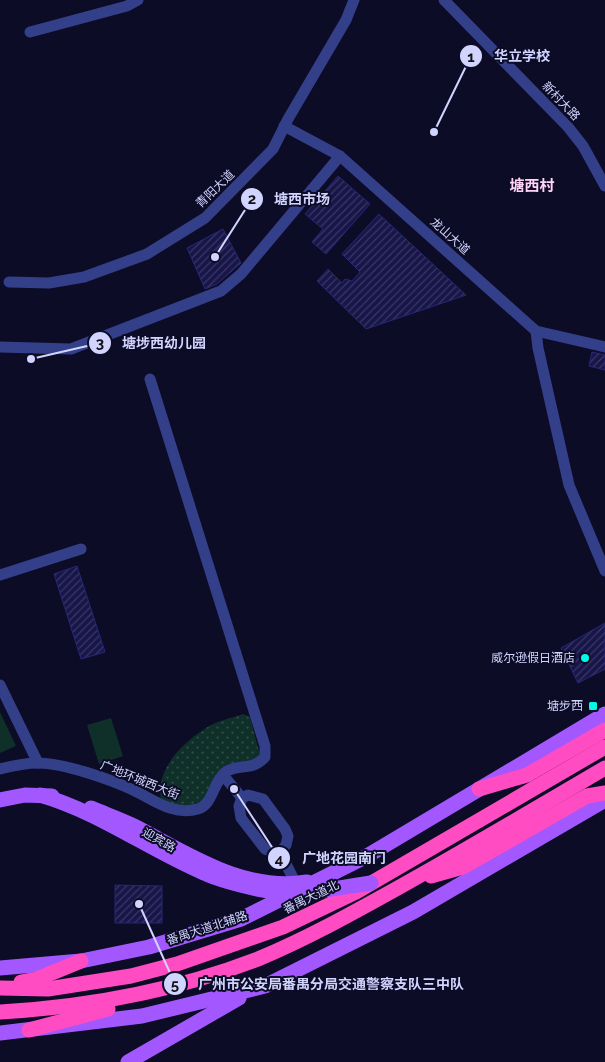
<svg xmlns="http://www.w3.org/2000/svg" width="605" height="1062" viewBox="0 0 605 1062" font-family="Raleway,'Noto Sans SC',sans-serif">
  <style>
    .park { fill: url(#park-dots) }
    .pitch { fill: #0f3029 }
    .building { fill: url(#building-hatch); stroke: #282677 }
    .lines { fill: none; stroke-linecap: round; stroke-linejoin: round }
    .minor { stroke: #333f89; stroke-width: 11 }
    .major { stroke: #a358ff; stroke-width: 15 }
    .highway { stroke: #ff4cc2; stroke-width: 15 }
    .major-bridge { stroke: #a358ff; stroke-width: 15 }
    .poi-dot { fill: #00fce8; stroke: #0c0c26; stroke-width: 2 }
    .labels { text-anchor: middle; stroke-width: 4; stroke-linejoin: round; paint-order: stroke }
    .street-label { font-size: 12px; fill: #d1d4ff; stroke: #0c0c26 }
    .poi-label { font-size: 12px; fill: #d1d4ff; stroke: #0c0c26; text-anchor: end }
    .quarter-label { font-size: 15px; font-weight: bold; fill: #ffd3f7; stroke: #0c0c26 }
    .leader { fill: none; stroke: #d1d4ff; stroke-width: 2 }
    .callout-dot { fill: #d1d4ff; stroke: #0c0c26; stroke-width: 2 }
    .mark-label { font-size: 15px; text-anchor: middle; font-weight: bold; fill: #111 }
    .callout-label { font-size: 14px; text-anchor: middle; font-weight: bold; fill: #d1d4ff; stroke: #0c0c26; stroke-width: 4; stroke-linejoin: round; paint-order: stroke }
  </style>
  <defs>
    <pattern id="park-dots" width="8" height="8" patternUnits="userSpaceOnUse" patternTransform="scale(1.25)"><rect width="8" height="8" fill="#0f3029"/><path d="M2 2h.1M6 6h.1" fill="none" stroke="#314d49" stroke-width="1.8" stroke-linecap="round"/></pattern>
    <pattern id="building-hatch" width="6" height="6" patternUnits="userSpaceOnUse" patternTransform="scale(1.25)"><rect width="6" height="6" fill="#181649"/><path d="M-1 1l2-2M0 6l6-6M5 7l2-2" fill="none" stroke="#393764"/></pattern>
  </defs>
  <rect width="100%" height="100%" fill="#0c0c26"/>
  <path class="park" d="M 243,714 L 250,717 L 260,755 L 253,762 L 225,767 C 206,797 201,818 161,800 C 155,770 182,743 206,728 C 216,721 232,718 243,714 Z"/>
  <g class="pitch">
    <polygon points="0,712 16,746 0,753"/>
    <polygon points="111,718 123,756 99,764 87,725"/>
  </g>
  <g class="building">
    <polygon points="338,176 370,204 326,254 312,242 323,229 305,214"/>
    <polygon points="379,214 466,295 366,329 317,281 328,269 342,283 345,279 352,281 360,272 342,254"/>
    <polygon points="223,229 241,263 217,284 205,289 187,248"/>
    <polygon points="592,352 605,355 605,370 589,366"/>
    <polygon points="77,566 105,652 81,659 54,574"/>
    <polygon points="605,623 605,669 578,683 561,648"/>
    <polygon points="115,885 162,886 162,923 115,923"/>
  </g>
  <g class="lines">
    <g class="minor">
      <polyline points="444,0 568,127 583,146 605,186"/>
      <polyline points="30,32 127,6 138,0"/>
      <polyline points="284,126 340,156 536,331 605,347"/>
      <polyline points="9,282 49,283 84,277 147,254 205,218 273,149 288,119 346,20 354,0"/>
      <polyline points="536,331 538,348 569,485 605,571"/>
      <polyline points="0,347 71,349 221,291 241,274 340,156"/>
      <polyline points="0,575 81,549"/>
      <polyline points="0,685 38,763"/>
      <path d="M 0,769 C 12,766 25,763 38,763 C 63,763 110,779 133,790 C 154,800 173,816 198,809 C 214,804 213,780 227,771 C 241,763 251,772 265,757 L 265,746 L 150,379"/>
      <polyline points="223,775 242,798"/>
      <polygon points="248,795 263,799 285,829 288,836 286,845 280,852 273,852 265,849 241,818 239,806 242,798"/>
      <polyline points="280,852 296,884"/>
    </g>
    <g class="major">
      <polyline points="0,800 25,795 52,796"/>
      <path d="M 91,808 C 105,814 120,819 134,826 C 187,853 244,893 307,882"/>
      <polyline points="0,968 81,961 149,947 241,919 367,856 605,714"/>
      <polyline points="0,1033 142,1016 265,986 413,912 605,800"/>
      <polyline points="128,1062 239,998"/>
    </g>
    <g class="highway">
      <polyline points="479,789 527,775 605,730"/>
      <polyline points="431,876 463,867 587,796 605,793"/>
      <polyline points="21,982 37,979 81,961"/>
      <polyline points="0,988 48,989 131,976 177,964 283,927 356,892 605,747"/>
      <path d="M 0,1012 C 88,1007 175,991 258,959 C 306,939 351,914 396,889 C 466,850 535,809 605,768"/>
      <polyline points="29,1030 108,1009"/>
    </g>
    <path class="major-bridge" d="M 40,795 C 99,812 148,849 204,873 C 221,881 243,886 262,890 C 297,897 336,888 371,883"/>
  </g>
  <g class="poi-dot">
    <circle cx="585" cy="658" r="5"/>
    <rect x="588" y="701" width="10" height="10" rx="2.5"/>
  </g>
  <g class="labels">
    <g class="street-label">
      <text transform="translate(561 101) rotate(46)" y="4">新村大路</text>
      <text transform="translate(215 189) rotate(-44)" y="4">青阳大道</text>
      <text transform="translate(450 236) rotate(42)" y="4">龙山大道</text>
      <text transform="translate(140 780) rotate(22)" y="4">广地环城西大街</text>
      <text transform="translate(159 840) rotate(29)" y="4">迎宾路</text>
      <text transform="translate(311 897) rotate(-26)" y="4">番禺大道北</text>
      <text transform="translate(207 928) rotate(-18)" y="4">番禺大道北辅路</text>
    </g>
    <g class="poi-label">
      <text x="575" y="662">威尔逊假日酒店</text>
      <text x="583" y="710">塘步西</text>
    </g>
    <g class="quarter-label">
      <text x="532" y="191">塘西村</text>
    </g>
  </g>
  <path class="leader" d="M434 132L471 56M215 257L252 199M31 359L100 343M234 789L279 858M139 904L175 984"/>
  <g class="callout-dot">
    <circle cx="434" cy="132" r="5"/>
    <circle cx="215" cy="257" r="5"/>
    <circle cx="31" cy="359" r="5"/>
    <circle cx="234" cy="789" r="5"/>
    <circle cx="139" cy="904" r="5"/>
    <circle cx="471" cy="56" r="12"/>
    <circle cx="252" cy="199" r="12"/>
    <circle cx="100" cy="343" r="12"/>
    <circle cx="279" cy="858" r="12"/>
    <circle cx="175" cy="984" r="12"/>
  </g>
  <g class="mark-label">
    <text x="471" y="62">1</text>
    <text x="252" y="204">2</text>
    <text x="100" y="348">3</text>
    <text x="279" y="864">4</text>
    <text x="175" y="990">5</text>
  </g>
  <g class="callout-label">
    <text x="522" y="61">华立学校</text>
    <text x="302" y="204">塘西市场</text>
    <text x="164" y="348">塘埗西幼儿园</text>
    <text x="344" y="863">广地花园南门</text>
    <text x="331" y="989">广州市公安局番禺分局交通警察支队三中队</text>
  </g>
</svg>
